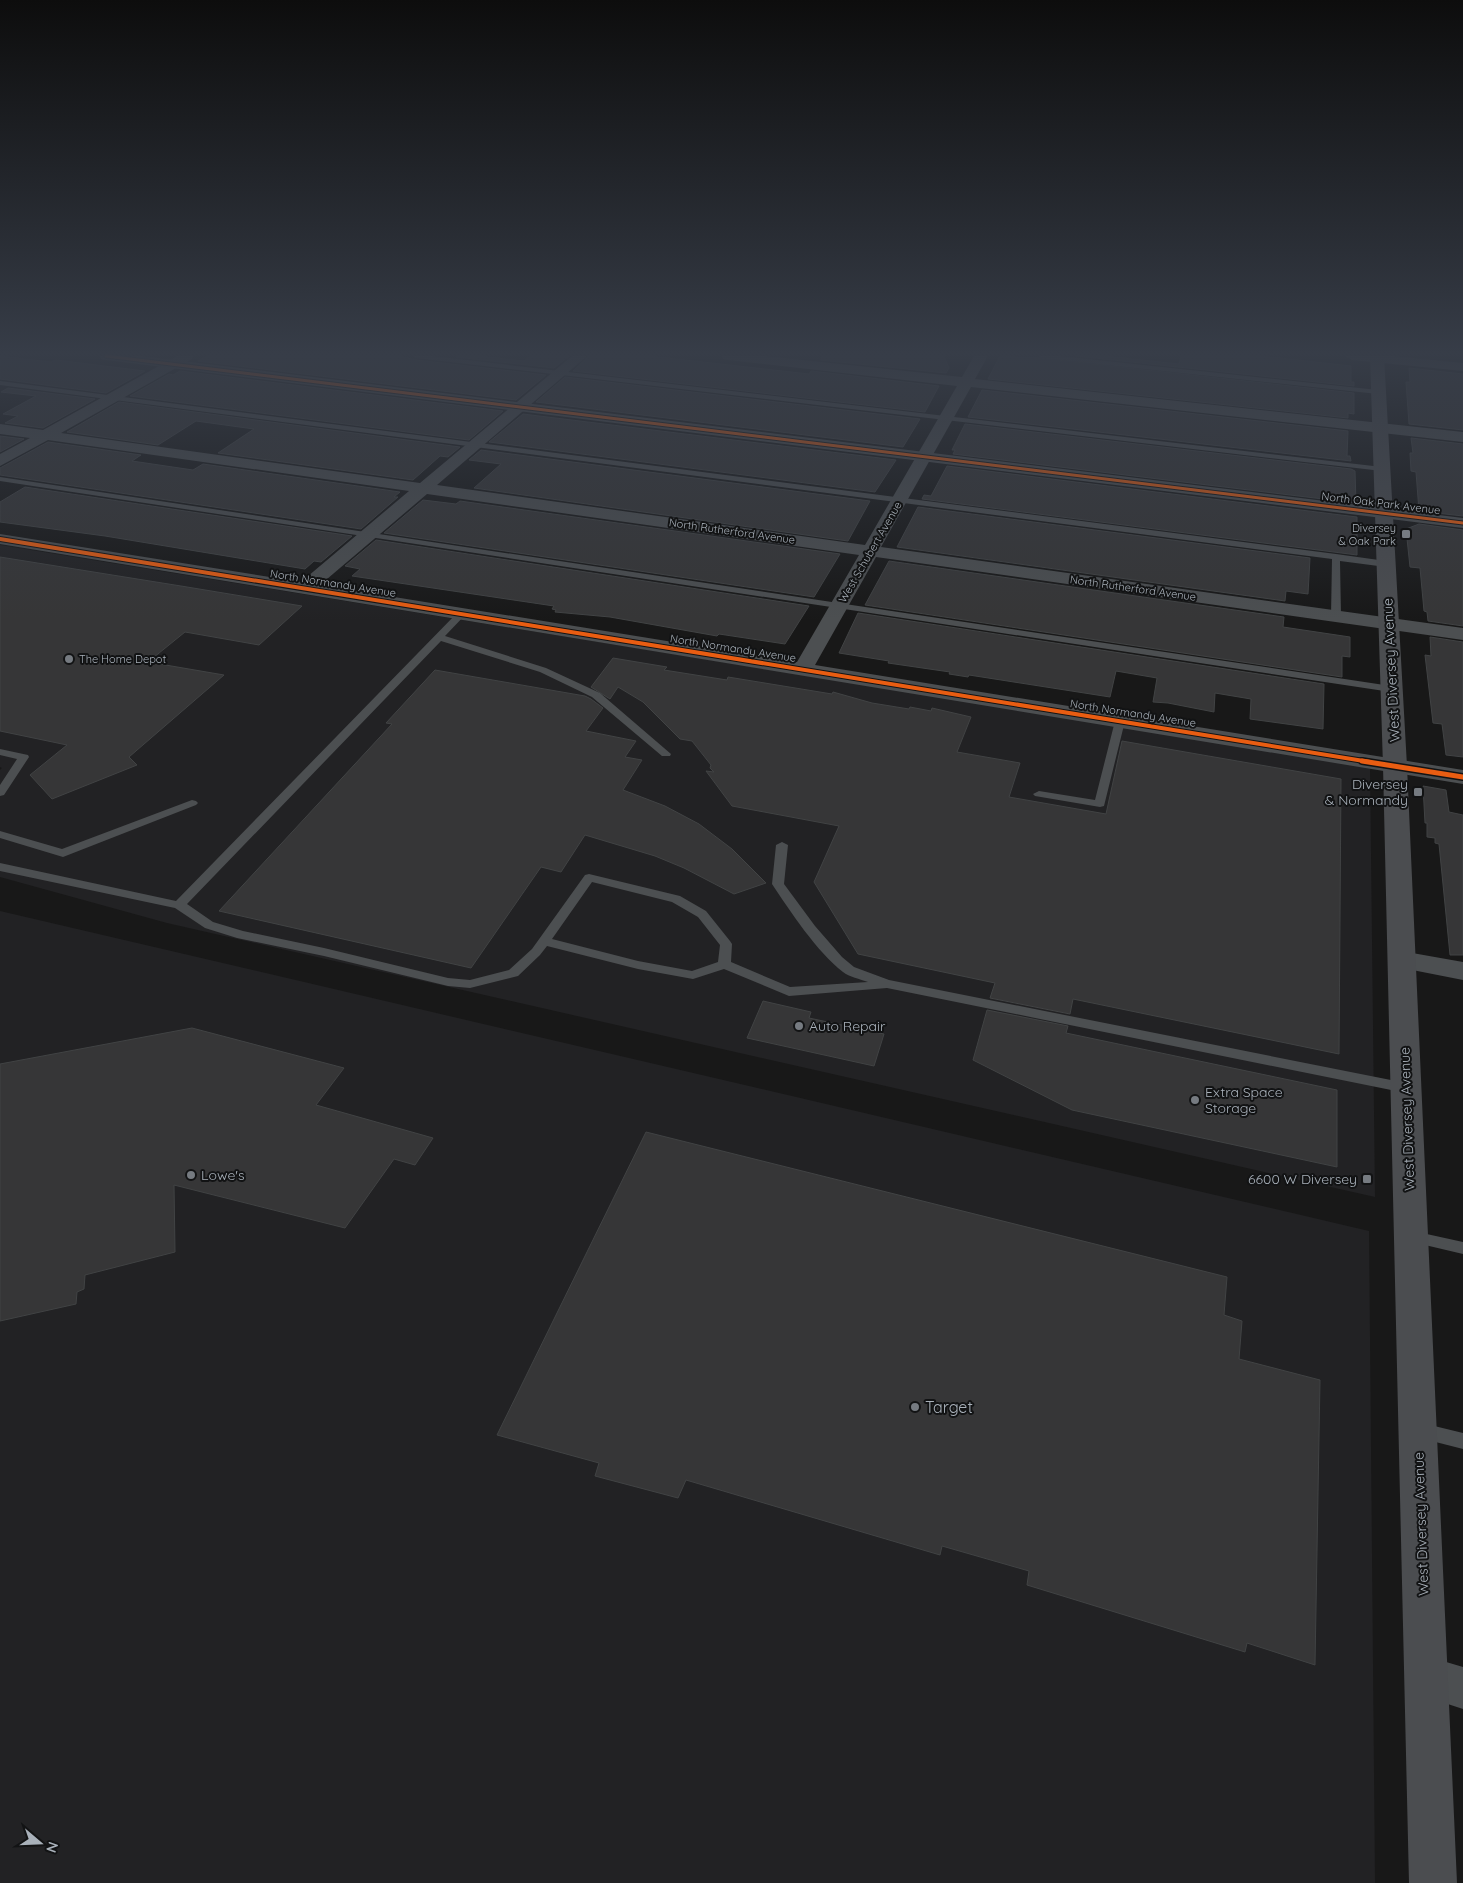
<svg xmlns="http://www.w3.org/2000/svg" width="1463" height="1883" viewBox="0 0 1463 1883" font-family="Quicksand,sans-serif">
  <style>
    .built { fill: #222224 }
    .building { fill: #363637; stroke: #414344 }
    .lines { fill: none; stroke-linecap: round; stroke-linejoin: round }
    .service { fill: #4c4f51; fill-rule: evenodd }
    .minor { fill: #4c4f51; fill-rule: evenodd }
    .tertiary { fill: #4c4f51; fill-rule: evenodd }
    .secondary { fill: #4b4d50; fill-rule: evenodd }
    .cycleway-far2-casing { stroke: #121314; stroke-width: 5 }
    .cycleway-far1-casing { stroke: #121314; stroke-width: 6 }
    .cycleway-casing { stroke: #121314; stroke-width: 8 }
    .cycleway-far2 { stroke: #e95d12; stroke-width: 3 }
    .cycleway-far1 { stroke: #e95d12; stroke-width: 4 }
    .cycleway { stroke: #e95d12; stroke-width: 5 }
    .poi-dot { fill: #767b81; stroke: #121314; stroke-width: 2 }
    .labels { text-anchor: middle; stroke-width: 4; stroke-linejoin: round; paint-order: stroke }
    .far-street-label { font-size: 11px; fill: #a9b1ba; stroke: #121314 }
    .far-poi-label { font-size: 11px; fill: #a9b1ba; stroke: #121314; text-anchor: end }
    .street-label { font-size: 14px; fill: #a9b1ba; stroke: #121314 }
    .poi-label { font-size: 14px; fill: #a9b1ba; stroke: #121314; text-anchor: start }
    .near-poi-label { font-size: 16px; fill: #a9b1ba; stroke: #121314; text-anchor: start }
  </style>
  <rect width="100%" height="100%" fill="#181818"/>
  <g class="built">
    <polygon points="0,545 1370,767 1375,1197 167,923 0,877 0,770 2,768 0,767"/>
    <polygon points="0,911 1369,1231 1375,1883 0,1883"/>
  </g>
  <g class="building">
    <polygon points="0,356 51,362 56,360 145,371 106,393 0,379"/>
    <polygon points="207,356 399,356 416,360 546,375 516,400 198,361"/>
    <polygon points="458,356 480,356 524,361 530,356 569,356 554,368 456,357"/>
    <polygon points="589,356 650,356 809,374 811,371 939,386 925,412 573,371"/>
    <polygon points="823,356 944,356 949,368 946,373 820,360"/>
    <polygon points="1000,356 1038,358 1354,393 1354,414 1348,413 1348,418 988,379"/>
    <polygon points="1076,356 1105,356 1179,364 1181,356 1258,356 1280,358 1351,366 1351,382 1354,382 1354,386"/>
    <polygon points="1409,368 1463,374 1463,430 1409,424 1406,382 1410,382"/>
    <polygon points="180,371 503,411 469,440 130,396 169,374 173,375"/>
    <polygon points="565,377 920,419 903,447 536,402"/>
    <polygon points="8,388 95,399 43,428 5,423 18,416 3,414 36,396 1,392"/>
    <polygon points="982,390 1348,431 1347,456 1350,456 1351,461 968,417"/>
    <polygon points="119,402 460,447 448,457 440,456 413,480 218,453 254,429 196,421 158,445 67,432"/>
    <polygon points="523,414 896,460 875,492 489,442"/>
    <polygon points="965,424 1351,469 1355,471 1356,503 953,454 955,450 952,450"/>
    <polygon points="0,436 24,439 0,452"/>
    <polygon points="1411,438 1463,444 1463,516 1419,511 1416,472 1411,471 1410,453 1413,453"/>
    <polygon points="48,442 141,455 132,461 193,470 203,464 400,492 394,497 398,497 361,529 0,475 0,468"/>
    <polygon points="481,450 870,501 848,541 474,488 501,464 469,460"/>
    <polygon points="947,466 1357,517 1357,555 922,499 924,495 931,496"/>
    <polygon points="25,487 352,536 321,562 314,561 305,569 105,536 0,522 0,502"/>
    <polygon points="423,500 456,504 460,501 840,554 814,597 384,533"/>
    <polygon points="918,507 1310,558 1308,594 1286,591 1285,601 897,547"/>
    <polygon points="1419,524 1463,530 1463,626 1428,621 1427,612 1424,611 1420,568 1410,567 1406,529"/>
    <polygon points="376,540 809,606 785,644 719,634 717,636 610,617 555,612 556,610 552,609 554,606 352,576 360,569 345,566"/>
    <polygon points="0,557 181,586 302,606 259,645 185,632 148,662 224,675 129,757 137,765 52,799 30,775 67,745 0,731"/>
    <polygon points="889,561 1284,617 1283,627 1350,637 1350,657 1342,656 1342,677 865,605"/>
    <polygon points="858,613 1324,684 1323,729 1250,719 1251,699 1215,693 1214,712 1168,703 1153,702 1157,678 1116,671 1110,697 969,675 968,677 949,674 950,672 888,663 889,661 839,653"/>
    <polygon points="1430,637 1463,642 1463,757 1446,755 1442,724 1433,723 1425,655 1431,656"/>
    <polygon points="613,658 667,667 664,670 727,680 728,677 832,694 833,692 872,703 909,709 910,707 931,711 932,708 971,717 957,752 1020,763 1009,797 1106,814 1122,741 1341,779 1339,1054 1073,999 1070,1014 990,998 995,983 858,954 814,882 839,826 732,806 706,771 714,772 710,768 711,765 692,741 680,739 643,702 618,687 610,699 591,687"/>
    <polygon points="435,670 585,696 591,699 603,708 586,731 636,741 625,757 642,760 623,790 665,806 699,824 732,849 766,883 734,894 684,868 655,856 585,835 561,872 541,867 471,968 219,911 392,724 386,723"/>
    <polygon points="1423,786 1446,790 1449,812 1463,815 1463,955 1450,955 1439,844 1435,843 1435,838 1427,837 1427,823 1425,823"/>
    <polygon points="763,1001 811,1012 809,1018 884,1034 874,1066 747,1038"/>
    <polygon points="987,1010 1068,1026 1066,1033 1337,1090 1337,1167 1072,1110 973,1060"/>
    <polygon points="192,1028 344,1068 316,1105 433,1138 415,1165 394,1159 345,1228 174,1185 175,1252 85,1275 84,1289 77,1292 76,1304 0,1321 0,1064"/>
    <polygon points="646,1132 1227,1277 1224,1315 1242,1321 1239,1359 1320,1380 1315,1665 1247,1643 1245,1652 1027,1585 1029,1571 942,1546 940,1555 686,1480 678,1498 595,1476 599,1463 497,1435"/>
  </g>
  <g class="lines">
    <g class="service">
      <polygon points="413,356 432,356 1382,467 1386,469 1382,471 416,358"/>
      <polygon points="1038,356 1059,356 1378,390 1381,392 1378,394 1041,358"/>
      <polygon points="0,381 1336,554 1386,561 1390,564 1386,567 1340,561 1341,616 1336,619 1331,616 1332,559 0,385"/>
      <polygon points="0,477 1391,686 1396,689 1391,692 0,481"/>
      <path d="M 461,611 L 466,614 L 445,636 L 546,668 L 600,693 L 671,754 L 670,756 L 662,756 L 592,697 L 540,672 L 441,641 L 187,904 L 213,922 L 243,931 L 324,948 L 448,978 L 470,980 L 509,970 L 532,949 L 585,875 L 589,874 L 680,896 L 706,911 L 730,941 L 732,944 L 731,962 L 790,987 L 868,982 C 860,979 849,977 843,972 C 817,952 790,911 772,884 L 776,845 L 782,842 L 788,845 L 784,884 L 815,926 L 842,957 L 854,967 L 889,980 L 1406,1083 L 1411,1084 L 1413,1088 L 1411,1092 L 1406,1093 L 887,988 L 789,996 L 724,969 L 693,979 L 638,969 L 547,946 L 540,955 L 518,976 L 470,988 L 448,986 L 324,956 L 237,938 L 205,928 L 175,908 L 0,871 L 0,863 L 176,901 L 458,612 ZM 592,882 L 672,902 L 698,917 L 720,945 L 718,962 L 692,971 L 638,961 L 552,939 Z"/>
      <polygon points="1120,718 1125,721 1104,806 1100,807 1035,796 1033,794 1039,791 1095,800 1115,721"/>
      <polygon points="0,749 28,755 29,757 4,795 0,796 0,785 17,759 0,755"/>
      <polygon points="192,800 196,801 198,803 196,805 63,857 0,838 0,831 62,849"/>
      <polygon points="1413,1231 1463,1242 1463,1254 1408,1241 1405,1237 1408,1233"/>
      <polygon points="1422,1423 1463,1433 1463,1449 1416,1437 1413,1431 1416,1425"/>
    </g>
    <g class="minor">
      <path d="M 177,356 L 194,356 L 192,359 L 61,433 L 420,483 L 572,356 L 587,356 L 437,485 L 865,545 L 957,386 L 728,360 L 723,359 L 721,356 L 765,356 L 962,377 L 974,356 L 988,356 L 975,379 L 1463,432 L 1463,442 L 971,387 L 881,547 L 1463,628 L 1463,640 L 876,557 L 815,665 L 1463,770 L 1463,784 L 0,544 L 0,534 L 301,582 L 409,491 L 48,440 L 0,466 L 0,454 L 30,438 L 0,434 L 0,424 L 43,430 ZM 427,494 L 859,555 L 797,662 L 320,585 Z"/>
      <polygon points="1345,356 1393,356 1463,363 1463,371 1352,360"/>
      <polygon points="1401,951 1463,962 1463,980 1392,966 1388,960 1392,954"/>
      <polygon points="1426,1656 1463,1667 1463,1709 1411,1692 1405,1677 1411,1662"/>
    </g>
    <polygon class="tertiary" points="99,356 141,356 1463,518 1463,528 106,360 101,359"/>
    <polygon class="secondary" points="1370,356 1384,356 1407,766 1457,1883 1409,1883 1383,766"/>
    <g class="cycleway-far2-casing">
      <polyline id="cycleway-far2" points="106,356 1463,523"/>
    </g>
    <g class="cycleway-far1-casing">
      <polyline id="cycleway-far1" points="0,539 1370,762"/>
    </g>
    <g class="cycleway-casing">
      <polyline id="cycleway" points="1362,761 1463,777"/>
    </g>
    <use href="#cycleway-far2" class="cycleway-far2"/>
    <use href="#cycleway-far1" class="cycleway-far1"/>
    <use href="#cycleway" class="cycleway"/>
  </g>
  <linearGradient id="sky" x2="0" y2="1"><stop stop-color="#0d0d0d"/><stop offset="0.57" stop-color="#373d48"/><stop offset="1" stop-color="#373d48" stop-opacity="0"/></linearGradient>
  <rect width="1463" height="620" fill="url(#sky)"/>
  <g class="poi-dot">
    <rect x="1401" y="529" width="10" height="10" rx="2.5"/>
    <circle cx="69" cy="659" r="5"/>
    <rect x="1413" y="787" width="10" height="10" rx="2.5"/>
    <circle cx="799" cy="1026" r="5"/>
    <circle cx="1195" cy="1100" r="5"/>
    <circle cx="191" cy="1175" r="5"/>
    <rect x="1362" y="1174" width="10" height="10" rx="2.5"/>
    <circle cx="915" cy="1407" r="5"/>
  </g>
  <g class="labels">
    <g class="far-street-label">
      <text transform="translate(1381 503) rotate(7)" y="4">North Oak Park Avenue</text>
      <text transform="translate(732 531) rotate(8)" y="4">North Rutherford Avenue</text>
      <text transform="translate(870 552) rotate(-60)" y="4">West Schubert Avenue</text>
      <text transform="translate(333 583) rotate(9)" y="4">North Normandy Avenue</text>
      <text transform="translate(1133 588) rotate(8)" y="4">North Rutherford Avenue</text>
      <text transform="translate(733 648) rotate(9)" y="4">North Normandy Avenue</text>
      <text transform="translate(1133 713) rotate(9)" y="4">North Normandy Avenue</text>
    </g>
    <g class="far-poi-label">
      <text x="1396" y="532">Diversey<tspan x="1396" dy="13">&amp; Oak Park</tspan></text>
      <text x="79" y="663" text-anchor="start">The Home Depot</text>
    </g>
    <g class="street-label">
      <text transform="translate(1391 670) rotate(-93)" y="5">West Diversey Avenue</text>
      <text transform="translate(1407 1119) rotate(-92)" y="5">West Diversey Avenue</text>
      <text transform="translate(1421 1524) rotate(-92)" y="5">West Diversey Avenue</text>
    </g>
    <g class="poi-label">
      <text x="1408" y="789" text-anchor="end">Diversey<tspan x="1408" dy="16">&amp; Normandy</tspan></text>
      <text x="809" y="1031">Auto Repair</text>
      <text x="1205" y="1097">Extra Space<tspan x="1205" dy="16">Storage</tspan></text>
      <text x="201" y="1180">Lowe's</text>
      <text x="1357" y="1184" text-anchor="end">6600 W Diversey</text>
    </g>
    <g class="near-poi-label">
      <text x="925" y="1413">Target</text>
    </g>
  </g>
  <g transform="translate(40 1843) rotate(109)" stroke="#121314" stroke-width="4" paint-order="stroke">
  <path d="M0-4L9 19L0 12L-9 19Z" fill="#a9b1ba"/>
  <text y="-8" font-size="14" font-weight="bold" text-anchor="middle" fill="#a9b1ba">N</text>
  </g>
</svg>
